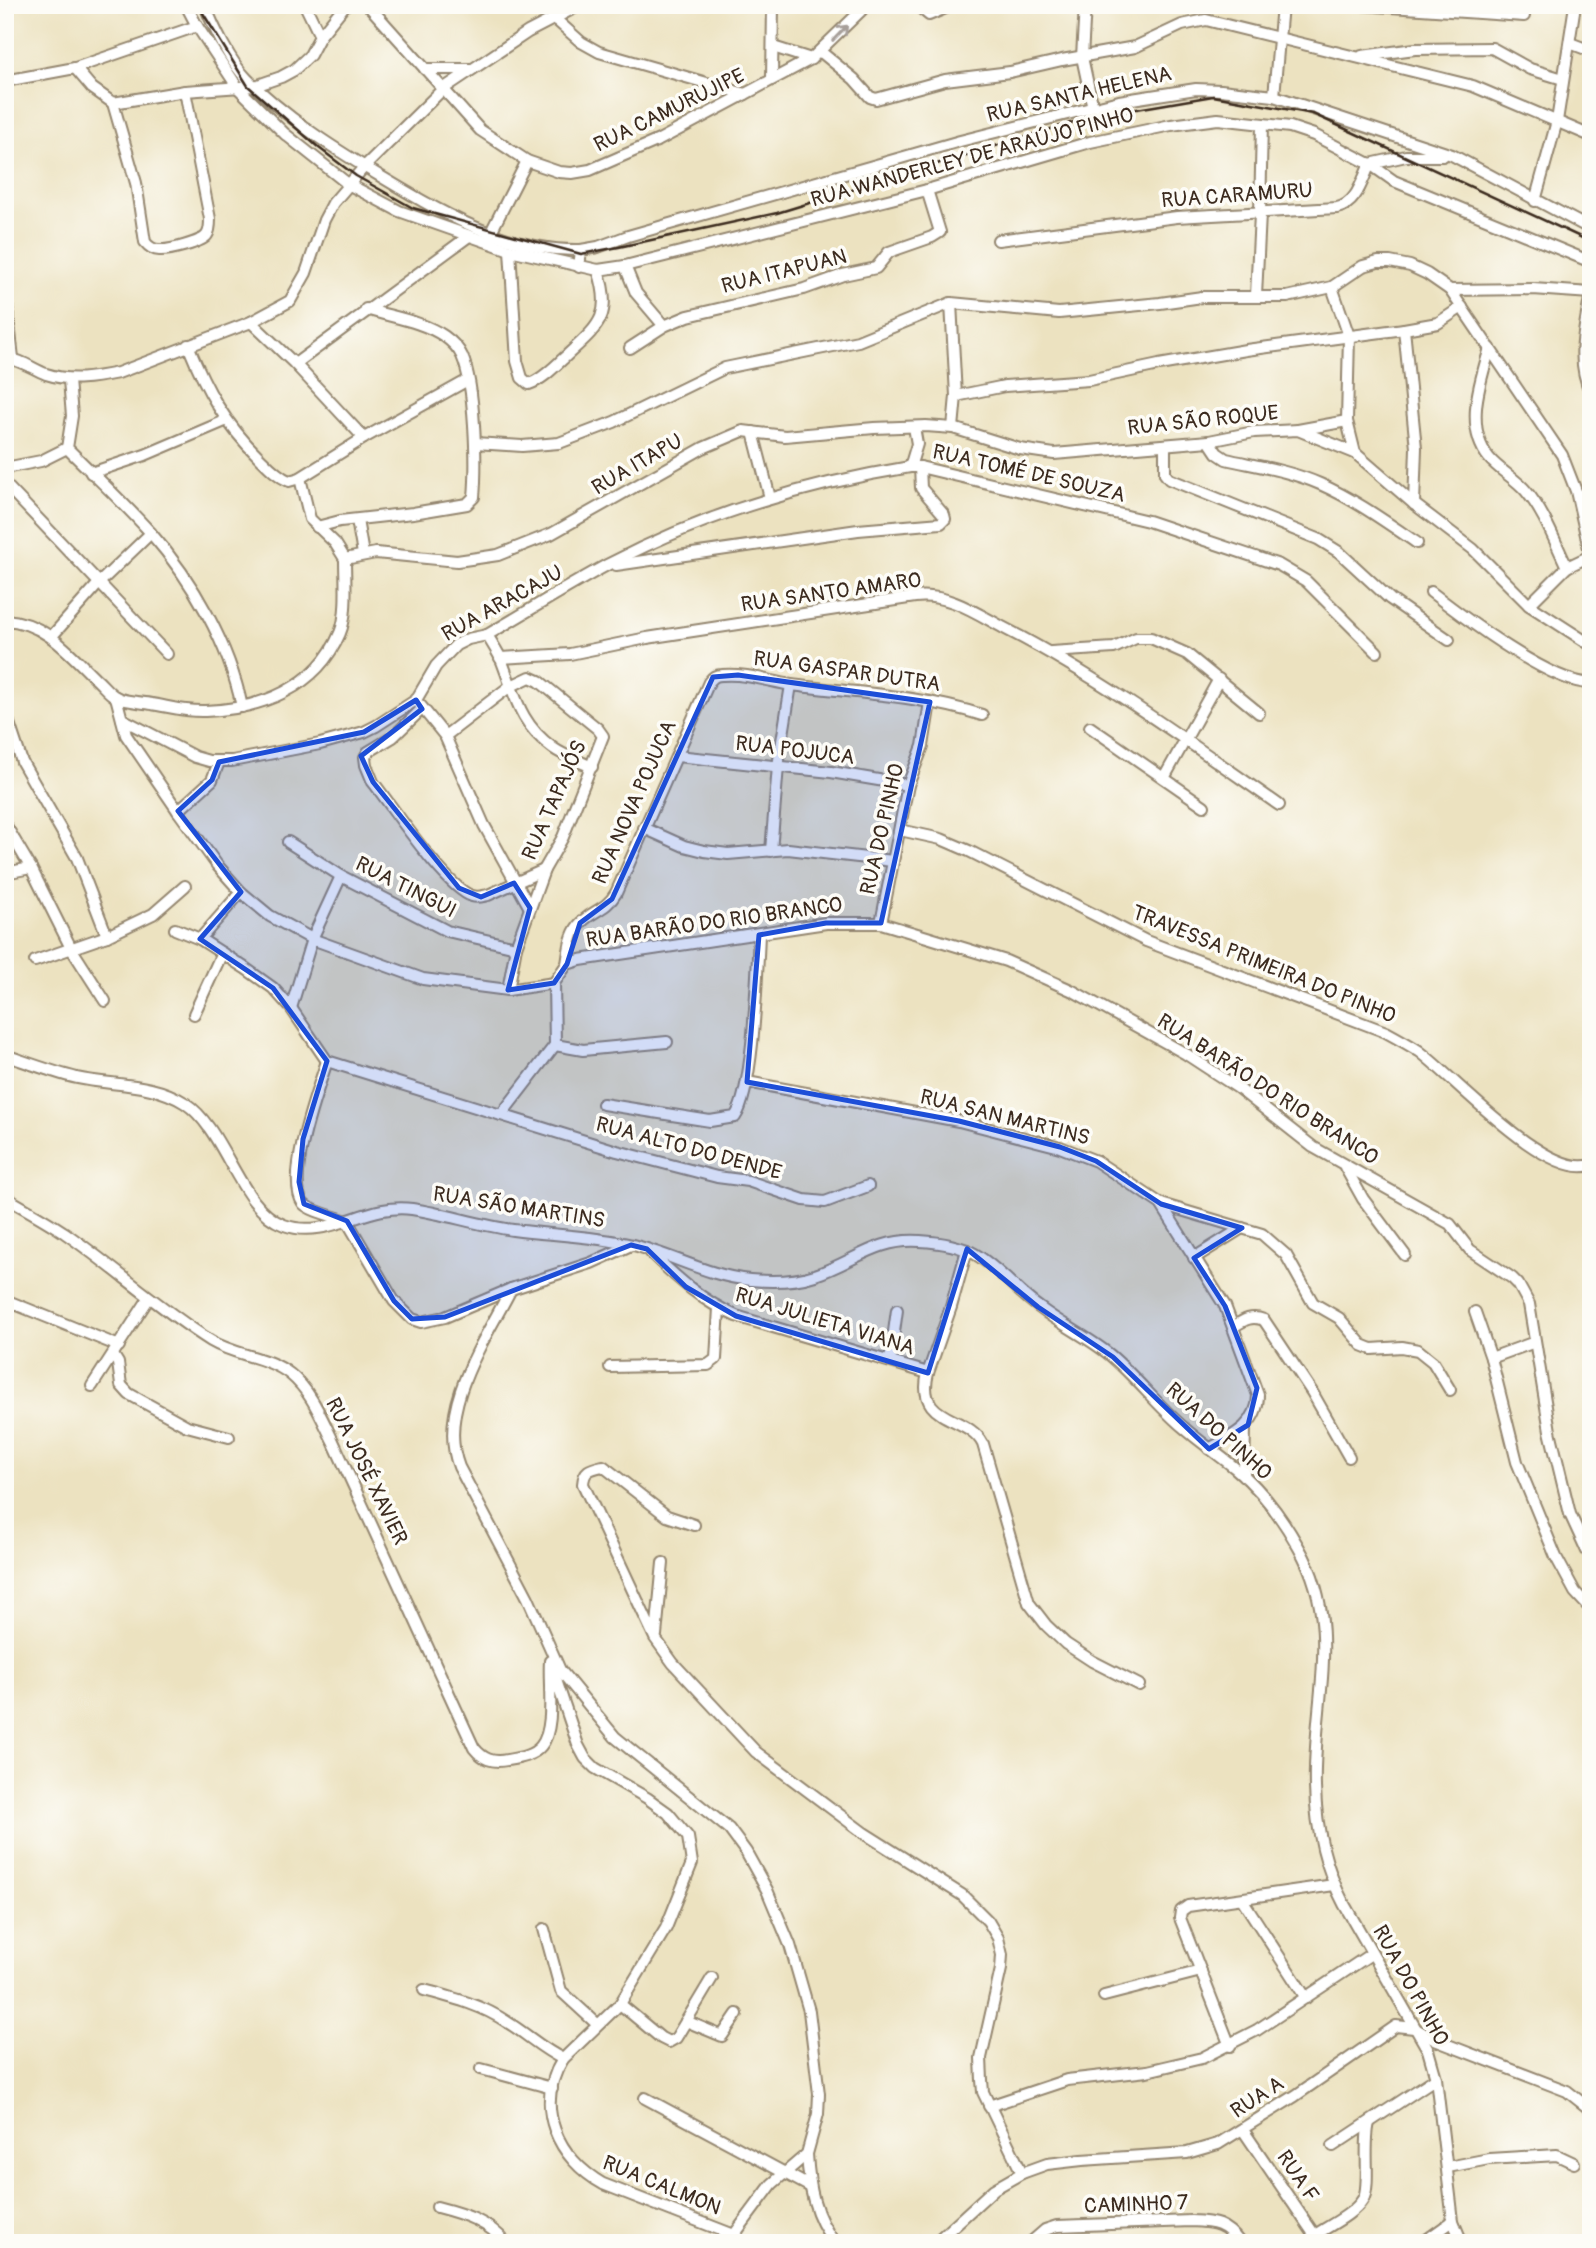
<svg xmlns="http://www.w3.org/2000/svg" width="1596" height="2248" viewBox="0 0 1596 2248" font-family="Pangolin,sans-serif">
  <style>
    .lines { fill: none; stroke-linecap: round; stroke-linejoin: round }
    .minor-casing { stroke: #94866f; stroke-width: 14 }
    .minor { stroke: #fff; stroke-width: 10 }
    .rail { stroke: #3b2a1e; stroke-width: 2.5 }
    .oneway { stroke: #a79f9a }
    .marked { fill: #1d4ed8; fill-opacity: 0.2; stroke: #1d4ed8; stroke-width: 5; stroke-linejoin: round }
    .labels { text-anchor: middle; stroke-width: 7; stroke-linejoin: round; paint-order: stroke }
    .street-label { font-size: 21px; fill: #3b2a1e; stroke: #fdfcf7 }
  </style>
  <rect width="100%" height="100%" fill="#fdfcf7"/>
  <filter id="ink" filterUnits="userSpaceOnUse"><feTurbulence type="fractalNoise" baseFrequency=".0143" numOctaves="2"/><feDisplacementMap in="SourceGraphic" scale="14" xChannelSelector="R" yChannelSelector="G"/><feConvolveMatrix kernelMatrix="1 2 1 2 8 2 1 2 1" color-interpolation-filters="sRGB"/></filter>
  <filter id="wash" filterUnits="userSpaceOnUse"><feTurbulence type="fractalNoise" baseFrequency=".00686" numOctaves="4" result="noise"/><feDisplacementMap in="SourceGraphic" scale="28" xChannelSelector="R" yChannelSelector="G"/><feGaussianBlur stdDeviation="1.57" result="paint"/><feColorMatrix in="noise" values="0 0 0 0 0 0 0 0 0 0 0 0 0 0 0 0 0 1.4 0 .05"/><feComposite in="paint" operator="in"/></filter>
  <g filter="url(#wash)">
    <rect width="100%" height="100%" fill="#ece2c0"/>
  </g>
  <g filter="url(#ink)">
    <g class="lines">
      <g class="minor-casing">
        <g id="minor">
          <polyline points="186,5 197,26 238,88 285,134 348,184 399,211 510,250 598,270 625,266 927,190 1090,142 1171,125 1218,119 1290,127 1314,135 1370,164 1394,181 1591,262"/>
          <path d="M 205,5 C 213,27 231,63 247,79 C 285,117 330,146 375,173 C 438,211 506,252 581,250"/>
          <polyline points="305,5 320,36"/>
          <polyline points="368,5 480,130 527,161 559,172 572,173 590,170 659,140 811,59 867,5"/>
          <polyline points="917,5 929,15 953,5"/>
          <polyline points="1085,5 1082,57 1093,108"/>
          <polyline points="1361,5 1524,16"/>
          <polyline points="554,18 581,42 599,52 745,94"/>
          <polyline points="1570,43 1591,51"/>
          <polyline points="773,47 811,59"/>
          <polyline points="821,52 854,79 870,97 876,99 945,80 1010,72 1062,60 1135,47 1182,25 1206,20 1473,86 1591,136"/>
          <polyline points="1362,56 1415,49 1492,48 1530,69 1563,79"/>
          <polyline points="75,68 92,88 113,103"/>
          <polyline points="425,69 472,69"/>
          <polyline points="772,79 773,5"/>
          <polyline points="5,81 75,68 197,26"/>
          <polyline points="1274,96 1282,5"/>
          <path d="M 113,103 L 136,183 L 145,242 C 149,247 153,250 159,250 C 168,251 203,242 207,235 C 210,231 210,224 210,219 L 185,91"/>
          <polyline points="113,103 185,91 255,86 281,77 294,70 310,55 320,36 345,5"/>
          <polyline points="1535,201 1557,121 1575,5"/>
          <polyline points="490,234 527,161"/>
          <path d="M 998,240 L 1177,217 L 1337,208 C 1357,204 1362,180 1370,164 L 1406,156 L 1443,156"/>
          <path d="M 510,250 L 517,361 L 522,378 L 529,384 C 542,380 554,367 564,358 C 597,327 614,318 598,270"/>
          <polyline points="625,266 636,293 664,326"/>
          <polyline points="579,267 581,250 598,247 628,236 960,141 1119,101 1196,89 1221,90 1274,96 1452,155 1591,229"/>
          <polyline points="1332,287 1349,336 1347,421 1355,453"/>
          <polyline points="5,288 13,358"/>
          <path d="M 1450,290 L 1533,289 L 1591,293 C 1585,328 1575,360 1591,393"/>
          <polyline points="1256,296 1260,214 1262,124"/>
          <polyline points="951,303 956,396 953,428"/>
          <polyline points="251,322 295,364 364,438"/>
          <polyline points="1404,329 1438,323 1462,307"/>
          <path d="M 188,345 C 206,389 224,423 259,457 C 268,466 277,476 289,481 L 300,478 L 364,438 L 468,380"/>
          <polyline points="630,348 664,326 688,316 804,289 843,275 876,268 889,252 932,237 940,232 927,190"/>
          <path d="M 1490,348 C 1480,382 1464,427 1489,458 C 1500,471 1515,478 1526,491 C 1544,512 1555,542 1567,567"/>
          <path d="M 5,358 C 20,359 33,369 46,374 C 71,382 93,378 118,373 L 251,322 L 290,301 L 306,273 L 324,220 L 333,203 L 364,167 L 443,89 L 528,32 L 580,5"/>
          <polyline points="295,364 469,236"/>
          <path d="M 69,380 L 72,416 L 67,448 C 95,476 124,503 150,532 C 193,581 229,644 242,707"/>
          <polyline points="956,396 1005,386 1089,380 1159,365 1246,350 1404,329 1416,448 1414,504"/>
          <polyline points="1298,430 1347,421"/>
          <polyline points="753,432 770,498"/>
          <path d="M 1209,441 L 1217,453 L 1226,459 C 1257,466 1291,471 1320,484 C 1354,499 1386,522 1417,543"/>
          <polyline points="475,443 522,446 559,443 614,422 725,368 858,341 951,303 1059,313 1160,303 1202,297 1287,297 1332,287 1363,266 1378,262 1390,262 1410,266 1427,274 1450,290 1562,455 1576,491 1591,557"/>
          <polyline points="1165,445 1165,474 1169,479 1318,539 1339,552 1390,599 1449,640"/>
          <polyline points="910,467 917,444 914,427"/>
          <polyline points="5,468 41,461 67,448"/>
          <polyline points="91,473 145,455 225,421"/>
          <polyline points="300,478 310,519 335,543 345,559"/>
          <polyline points="5,484 167,654"/>
          <polyline points="357,520 363,554"/>
          <path d="M 317,527 L 340,521 L 413,513 L 467,504 L 474,497 C 477,464 475,385 462,356 C 458,347 451,341 444,336 C 422,321 391,317 366,309"/>
          <polyline points="345,559 376,553 457,561 498,555 551,534 703,448 743,431 785,436 874,428 926,426 953,428 1020,449 1054,454 1209,441 1254,432 1298,430 1355,453 1414,504 1473,549 1529,605 1567,567 1590,556"/>
          <polyline points="616,565 858,530 941,523 945,519 944,515 921,488 920,467"/>
          <path d="M 1431,592 C 1462,616 1553,685 1591,683"/>
          <polyline points="1529,605 1591,645"/>
          <path d="M 5,620 C 45,622 69,653 96,679 C 102,684 109,694 116,697 C 125,702 142,702 152,704 C 170,707 187,712 205,711 C 261,709 317,688 340,633 C 348,615 345,580 345,559"/>
          <path d="M 487,635 C 492,643 497,651 501,659 C 515,694 519,724 553,748 C 564,756 579,761 592,767"/>
          <polyline points="52,636 100,582 151,533"/>
          <polyline points="1051,652 1114,648 1136,638 1151,638 1187,654 1259,713"/>
          <path d="M 500,658 L 570,654 L 647,638 L 915,597 C 948,593 976,613 1004,628 C 1101,678 1190,743 1279,805"/>
          <polyline points="116,697 126,735 178,811 217,865 241,892 270,916 312,939 423,979 508,990 554,983 567,964 580,960 826,923 881,923 1006,961 1073,991 1186,1054 1238,1088 1313,1147 1450,1224 1470,1250 1512,1278 1518,1284 1529,1304 1550,1431 1570,1514 1587,1551"/>
          <polyline points="420,705 445,736 484,825 530,908"/>
          <path d="M 422,709 L 393,737 L 368,752 L 365,757 L 366,765 L 373,782 C 392,806 446,888 472,896 C 478,898 483,896 488,895 L 544,870"/>
          <polyline points="5,711 22,762 77,858 107,936"/>
          <path d="M 122,719 L 195,757 L 209,761 L 232,761 L 320,744 L 364,732 L 376,726 L 416,700 L 436,666 L 456,645 L 468,639 L 487,635 C 527,612 566,587 607,565 C 700,516 805,484 910,467 L 920,467 L 1148,521 L 1279,565 L 1306,581 L 1377,652"/>
          <polyline points="1090,727 1204,806"/>
          <polyline points="445,736 509,687 530,677 539,681 598,729 603,736 563,837 544,870 516,947 508,990"/>
          <polyline points="677,756 831,772 908,785"/>
          <polyline points="1164,778 1219,679"/>
          <polyline points="178,811 212,780 219,762"/>
          <polyline points="5,824 31,868 71,948 105,1001"/>
          <polyline points="644,828 684,846 704,851 728,854 788,849 893,861"/>
          <path d="M 900,830 L 941,839 L 969,851 L 1146,941 L 1386,1032 C 1397,1038 1408,1044 1419,1051 C 1454,1077 1545,1179 1591,1165"/>
          <polyline points="288,842 341,876 447,931 516,947"/>
          <polyline points="771,851 778,766 791,685"/>
          <polyline points="5,873 31,868"/>
          <polyline points="881,923 908,785 923,746 930,702"/>
          <polyline points="175,929 200,939 245,968 273,988 291,1008 327,1061 617,1151 717,1177 748,1181 804,1200 825,1202 868,1186"/>
          <polyline points="200,939 241,892"/>
          <polyline points="35,961 107,936 153,914 185,886"/>
          <path d="M 567,964 C 569,952 570,936 578,926 C 589,911 606,911 616,893 L 709,682 C 713,677 715,675 722,675 C 745,673 768,681 791,685 C 855,693 920,695 982,715"/>
          <polyline points="291,1008 312,939 341,876"/>
          <polyline points="194,1014 222,953"/>
          <polyline points="555,1045 583,1050 667,1042"/>
          <path d="M 5,1055 C 29,1063 52,1072 77,1078 C 113,1086 153,1082 185,1103 C 226,1130 239,1209 284,1225 C 328,1241 367,1202 412,1209 C 446,1214 478,1225 513,1230 C 553,1235 594,1236 633,1245 C 673,1255 708,1276 750,1280 C 771,1282 794,1282 815,1275 C 854,1262 877,1238 920,1241 C 938,1242 959,1245 975,1254 C 999,1268 1017,1292 1040,1308 C 1062,1325 1088,1337 1110,1355 C 1136,1377 1157,1405 1183,1427 C 1200,1442 1218,1454 1235,1468 C 1261,1489 1283,1519 1299,1548 C 1344,1626 1312,1705 1315,1787 C 1316,1828 1325,1868 1344,1904 L 1428,2050 L 1436,2078 L 1453,2221 L 1462,2243"/>
          <path d="M 327,1061 C 318,1089 285,1178 303,1203 C 309,1211 337,1217 347,1221 L 394,1301 L 412,1319 L 421,1322 L 445,1317 L 511,1289 L 591,1263 L 631,1245"/>
          <path d="M 747,1082 L 959,1121 L 1060,1147 L 1096,1161 L 1161,1204 L 1225,1306 L 1258,1395 C 1258,1425 1233,1436 1209,1449"/>
          <path d="M 603,1104 L 710,1121 L 735,1117 C 754,1090 757,972 759,935"/>
          <polyline points="501,1115 555,1045 554,983"/>
          <polyline points="1345,1167 1363,1199 1405,1255"/>
          <path d="M 5,1197 C 25,1209 46,1220 65,1233 C 115,1268 160,1309 211,1341 C 236,1356 267,1356 290,1374 C 311,1391 321,1417 333,1441 L 474,1748 C 483,1759 492,1763 507,1760 C 519,1758 533,1756 541,1746 C 556,1728 548,1683 550,1661"/>
          <polyline points="1161,1204 1262,1234 1286,1255 1313,1303 1339,1318 1362,1345 1372,1349 1402,1347 1418,1350 1433,1362 1450,1390"/>
          <path d="M 651,1253 C 678,1279 702,1301 736,1316 L 928,1373 L 951,1307 L 967,1250"/>
          <polyline points="1194,1258 1242,1228"/>
          <path d="M 511,1289 C 485,1340 436,1409 459,1467 L 528,1598 L 560,1670 L 615,1737 L 729,1829 L 746,1852 L 767,1890 L 790,1945 L 809,2011 L 819,2094 L 818,2114 L 807,2154 L 772,2184 L 734,2235 L 732,2243"/>
          <polyline points="5,1300 119,1346"/>
          <polyline points="1475,1312 1491,1358 1517,1462 1556,1557 1575,1592 1587,1605"/>
          <path d="M 1233,1327 C 1244,1320 1251,1315 1264,1320 L 1312,1392 L 1349,1457"/>
          <polyline points="113,1355 118,1363 121,1385 129,1394 187,1426 229,1437"/>
          <polyline points="1491,1358 1535,1342"/>
          <polyline points="890,1361 897,1310"/>
          <polyline points="610,1367 708,1365 716,1359 719,1308"/>
          <path d="M 928,1373 C 915,1424 968,1414 983,1444 L 1029,1603 L 1046,1625 L 1066,1644 L 1092,1661 L 1139,1685"/>
          <polyline points="92,1386 149,1298"/>
          <polyline points="1244,1476 1245,1428"/>
          <path d="M 694,1525 L 667,1516 L 603,1466 C 590,1469 584,1470 583,1484 L 655,1638 L 673,1663 L 756,1752 L 864,1833 L 962,1895 L 988,1921 L 998,1938 L 1002,1955 L 1001,1969 L 981,2058 L 982,2080 L 983,2092 L 1022,2173"/>
          <polyline points="656,1635 663,1563"/>
          <path d="M 551,1665 L 578,1745 L 585,1758 L 595,1768 L 647,1798 L 668,1813 L 688,1837 L 692,1863 L 666,1928 L 620,2004 L 563,2059 C 533,2107 558,2159 603,2184 L 734,2235"/>
          <polyline points="1242,1899 1306,1998"/>
          <polyline points="544,1929 561,1991 597,2024"/>
          <path d="M 424,1990 C 454,1998 482,2005 507,2022 C 527,2034 542,2049 563,2059"/>
          <polyline points="1104,1996 1201,1971"/>
          <polyline points="620,2004 661,2038 669,2042 676,2038 712,1978"/>
          <polyline points="686,2021 722,2036 737,2014"/>
          <polyline points="1230,2046 1180,1918 1181,1911 1188,1906 1334,1885"/>
          <polyline points="481,2069 552,2088"/>
          <polyline points="645,2098 809,2186"/>
          <polyline points="989,2106 1067,2080 1147,2071 1202,2058 1257,2030 1371,1954"/>
          <polyline points="1243,2130 1320,2243"/>
          <polyline points="1333,2146 1436,2078"/>
          <path d="M 807,2154 C 809,2187 814,2216 835,2243"/>
          <polyline points="1448,2167 1489,2159 1557,2155 1574,2163"/>
          <path d="M 437,2207 C 464,2214 488,2221 506,2243"/>
          <path d="M 1315,2235 C 1330,2225 1354,2214 1363,2199 C 1371,2187 1363,2145 1369,2123"/>
          <polyline points="935,2243 994,2189 1022,2173 1047,2164 1082,2160 1187,2153 1218,2144 1295,2096 1396,2026 1414,2028 1435,2040 1567,2091 1591,2110"/>
          <path d="M 1030,2243 L 1045,2230 L 1057,2226 L 1191,2221 C 1215,2222 1225,2223 1240,2243"/>
          <polyline points="1422,2243 1453,2221"/>
        </g>
      </g>
      <use href="#minor" class="minor"/>
      <polyline class="rail" points="198,5 248,86 319,148 356,176 413,208 581,254 619,247 777,213 1090,117 1213,96 1313,114 1591,242"/>
    </g>
    <defs><path id="oneway-shaft" d="M-6 0H5M1.5-3L5.5 0L1.5 3" fill="none" stroke-width="1.6" stroke-linecap="round" stroke-linejoin="round" transform="scale(1.75)"/></defs>
    <use class="oneway" href="#oneway-shaft" transform="translate(840 33) rotate(-46)"/>
  </g>
  <path class="marked" d="M 738,675 L 930,702 L 881,923 L 826,923 L 759,935 L 747,1082 L 959,1121 L 1060,1147 L 1096,1161 L 1161,1204 L 1242,1228 L 1194,1258 L 1225,1306 L 1257,1388 L 1248,1425 L 1209,1449 L 1113,1357 L 1038,1307 L 967,1249 L 928,1373 L 736,1316 L 686,1287 L 647,1249 L 631,1245 L 445,1317 L 412,1319 L 394,1301 L 347,1221 L 304,1204 L 299,1182 L 303,1139 L 327,1061 L 273,988 L 200,939 L 241,892 L 178,811 L 212,780 L 219,762 L 364,732 L 416,700 L 422,709 L 361,756 L 373,782 L 459,888 L 481,897 L 514,883 L 530,908 L 508,990 L 554,983 L 567,964 L 580,923 L 612,899 L 713,677 Z"/>
  <g class="labels">
    <g class="street-label">
      <text transform="translate(1079 94) rotate(-13)" y="7">RUA SANTA HELENA</text>
      <text transform="translate(669 110) rotate(-26)" y="7">RUA CAMURUJIPE</text>
      <text transform="translate(972 157) rotate(-15)" y="7">RUA WANDERLEY DE ARAÚJO PINHO</text>
      <text transform="translate(1237 195) rotate(-4)" y="7">RUA CARAMURU</text>
      <text transform="translate(784 271) rotate(-14)" y="7">RUA ITAPUAN</text>
      <text transform="translate(1203 420) rotate(-6)" y="7">RUA SÃO ROQUE</text>
      <text transform="translate(637 464) rotate(-30)" y="7">RUA ITAPU</text>
      <text transform="translate(1029 473) rotate(13)" y="7">RUA TOMÉ DE SOUZA</text>
      <text transform="translate(831 592) rotate(-8)" y="7">RUA SANTO AMARO</text>
      <text transform="translate(502 603) rotate(-29)" y="7">RUA ARACAJU</text>
      <text transform="translate(847 671) rotate(8)" y="7">RUA GASPAR DUTRA</text>
      <text transform="translate(795 750) rotate(7)" y="7">RUA POJUCA</text>
      <text transform="translate(554 800) rotate(-66)" y="7">RUA TAPAJÓS</text>
      <text transform="translate(634 802) rotate(-66)" y="7">RUA NOVA POJUCA</text>
      <text transform="translate(882 829) rotate(-77)" y="7">RUA DO PINHO</text>
      <text transform="translate(406 887) rotate(27)" y="7">RUA TINGUI</text>
      <text transform="translate(714 922) rotate(-8)" y="7">RUA BARÃO DO RIO BRANCO</text>
      <text transform="translate(1264 964) rotate(22)" y="7">TRAVESSA PRIMEIRA DO PINHO</text>
      <text transform="translate(1268 1089) rotate(33)" y="7">RUA BARÃO DO RIO BRANCO</text>
      <text transform="translate(1005 1117) rotate(14)" y="7">RUA SAN MARTINS</text>
      <text transform="translate(689 1148) rotate(15)" y="7">RUA ALTO DO DENDE</text>
      <text transform="translate(519 1207) rotate(9)" y="7">RUA SÃO MARTINS</text>
      <text transform="translate(825 1321) rotate(17)" y="7">RUA JULIETA VIANA</text>
      <text transform="translate(1219 1431) rotate(42)" y="7">RUA DO PINHO</text>
      <text transform="translate(367 1471) rotate(64)" y="7">RUA JOSÉ XAVIER</text>
      <text transform="translate(1411 1985) rotate(61)" y="7">RUA DO PINHO</text>
      <text transform="translate(1257 2097) rotate(-33)" y="7">RUA A</text>
      <text transform="translate(1298 2176) rotate(56)" y="7">RUA F</text>
      <text transform="translate(662 2185) rotate(22)" y="7">RUA CALMON</text>
      <text transform="translate(1136 2204) rotate(-2)" y="7">CAMINHO 7</text>
    </g>
  </g>
  <rect width="1596" height="2248" fill="none" stroke="#fdfcf7" stroke-width="28"/>
</svg>
